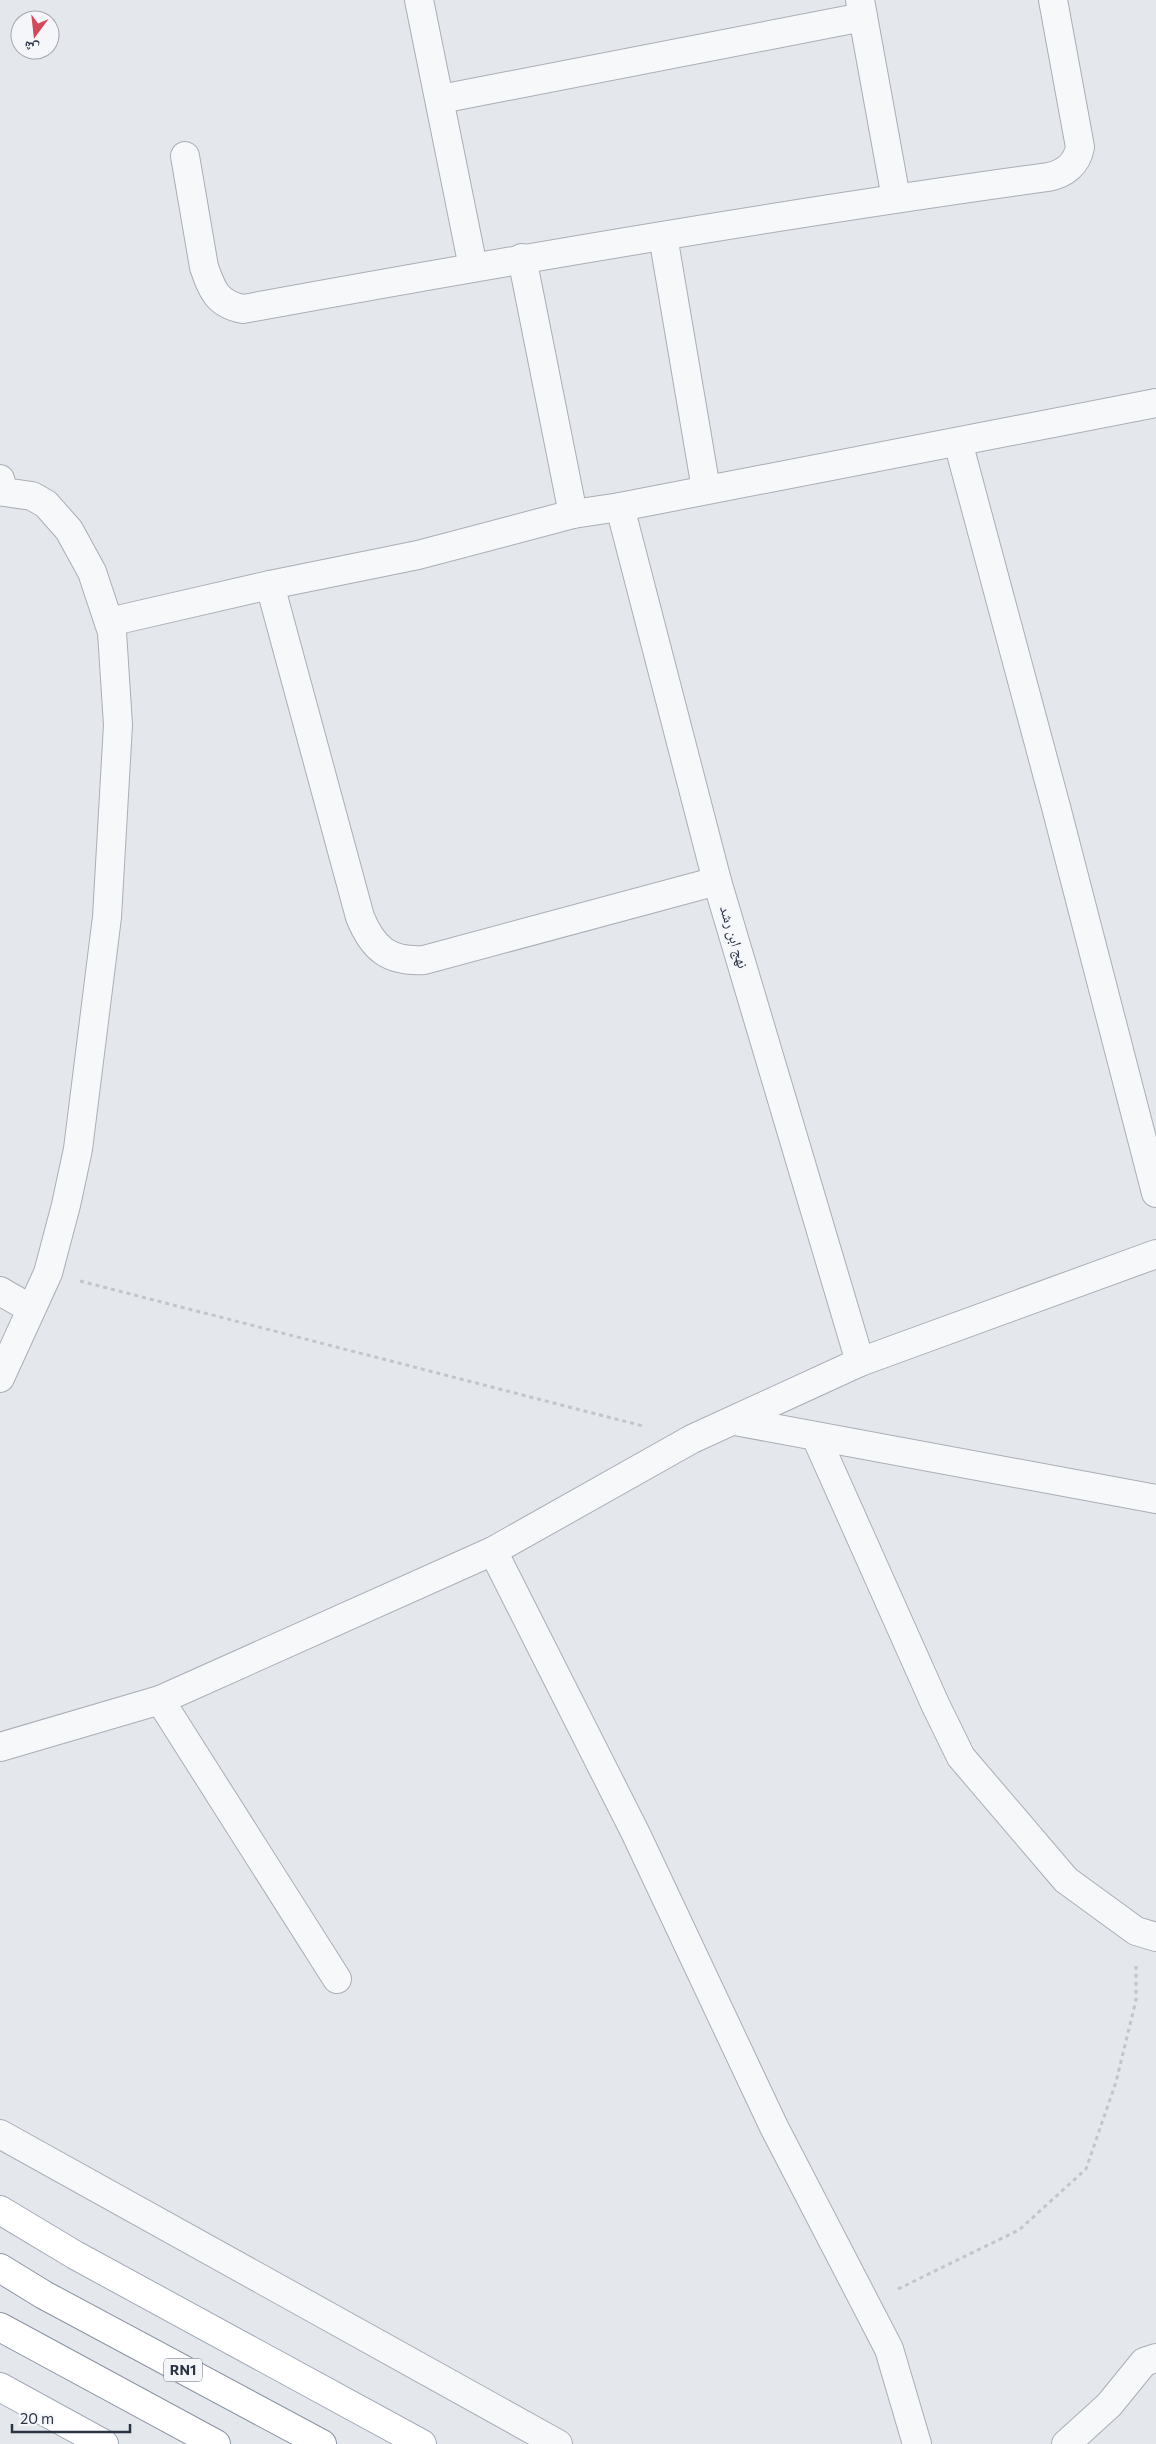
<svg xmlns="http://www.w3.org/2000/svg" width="1156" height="2444" viewBox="0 0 1156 2444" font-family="Commissioner,'Noto Naskh Arabic',sans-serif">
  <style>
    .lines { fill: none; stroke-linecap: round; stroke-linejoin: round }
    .minor-casing { stroke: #a9aeb7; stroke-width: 30 }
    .major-casing { stroke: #a3abb8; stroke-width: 30 }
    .highway-casing { stroke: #8b94a3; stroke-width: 30 }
    .path { stroke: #c2c5cb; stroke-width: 3; stroke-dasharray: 4 4; stroke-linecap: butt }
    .minor { stroke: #f7f8fa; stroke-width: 28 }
    .major { stroke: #fff; stroke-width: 28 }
    .highway { stroke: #fff; stroke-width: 28 }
    .labels { text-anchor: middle; stroke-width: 4; stroke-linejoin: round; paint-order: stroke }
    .shield { fill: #f4f6f9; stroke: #676e7b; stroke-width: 1 }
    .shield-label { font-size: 14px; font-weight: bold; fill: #2b3445 }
    .street-label { font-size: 15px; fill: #2b3445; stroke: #f4f6f9 }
  </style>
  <rect width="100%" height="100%" fill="#e4e7ec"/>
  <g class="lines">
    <g class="minor-casing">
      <g id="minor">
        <polyline points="419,0 473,267"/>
        <polyline points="860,0 896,198"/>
        <polyline points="441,99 863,17"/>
        <path d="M 185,156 L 204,267 C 212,290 217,304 243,309 C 511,260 779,214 1048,177 C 1065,174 1077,164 1080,147 L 1053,0"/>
        <polyline points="663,236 706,489"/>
        <polyline points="522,258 573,514"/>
        <polyline points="958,442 1056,807 1156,1193"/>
        <polyline points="0,479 4,492 32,496 46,504 69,530 92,572 112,632 118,725 107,917 78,1149 66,1205 48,1273 0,1378"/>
        <polyline points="620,507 717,881 860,1362"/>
        <path d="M 270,585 L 360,917 C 373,949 389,962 424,960 L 717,881"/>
        <polyline points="109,622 270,585 418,555 573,514 620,507 1156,403"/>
        <polyline points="0,1291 31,1309"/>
        <polyline points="735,1421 1156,1499"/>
        <polyline points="816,1437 936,1706 961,1757 1066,1880 1136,1931 1156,1937"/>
        <polyline points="493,1551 636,1834 774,2127 889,2349 917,2444"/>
        <polyline points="160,1700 337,1979"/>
        <polyline points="0,1747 160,1700 493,1551 692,1439 860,1362 1156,1254"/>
        <polyline points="0,2134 558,2444"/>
        <polyline points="1066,2444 1109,2405 1144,2362 1156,2358"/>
      </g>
    </g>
    <g class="major-casing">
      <g id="major">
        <polyline points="0,2210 75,2255 422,2444"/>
        <polyline points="0,2387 104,2444"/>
      </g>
    </g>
    <g class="highway-casing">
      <g id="highway">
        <polyline points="0,2268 44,2295 322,2444"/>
        <polyline points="0,2327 216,2444"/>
      </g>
    </g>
    <g class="path">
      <polyline points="80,1281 643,1426"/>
      <polyline points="898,2289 1019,2230 1086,2169 1116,2082 1136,2000 1136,1966"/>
    </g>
    <use href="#minor" class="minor"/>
    <use href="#major" class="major"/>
    <use href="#highway" class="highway"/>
  </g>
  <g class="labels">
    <rect class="shield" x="164" y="2358.5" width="38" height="23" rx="4"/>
    <g class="shield-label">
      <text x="183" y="2375">RN1</text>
    </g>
    <g class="street-label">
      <text transform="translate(734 937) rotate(73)" y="5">نهج ابن رشد</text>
    </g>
  </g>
  <g transform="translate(35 35) rotate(195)"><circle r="24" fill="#f4f6f9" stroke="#a4a8b1"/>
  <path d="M0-4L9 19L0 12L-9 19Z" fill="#d1495b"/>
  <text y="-8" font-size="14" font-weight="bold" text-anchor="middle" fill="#2b3445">ش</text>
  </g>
  <path d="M12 2424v8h118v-8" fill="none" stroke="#2b3445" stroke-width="2.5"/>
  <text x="20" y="2424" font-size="15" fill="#2b3445" stroke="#f4f6f9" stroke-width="4" paint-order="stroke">20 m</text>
</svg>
